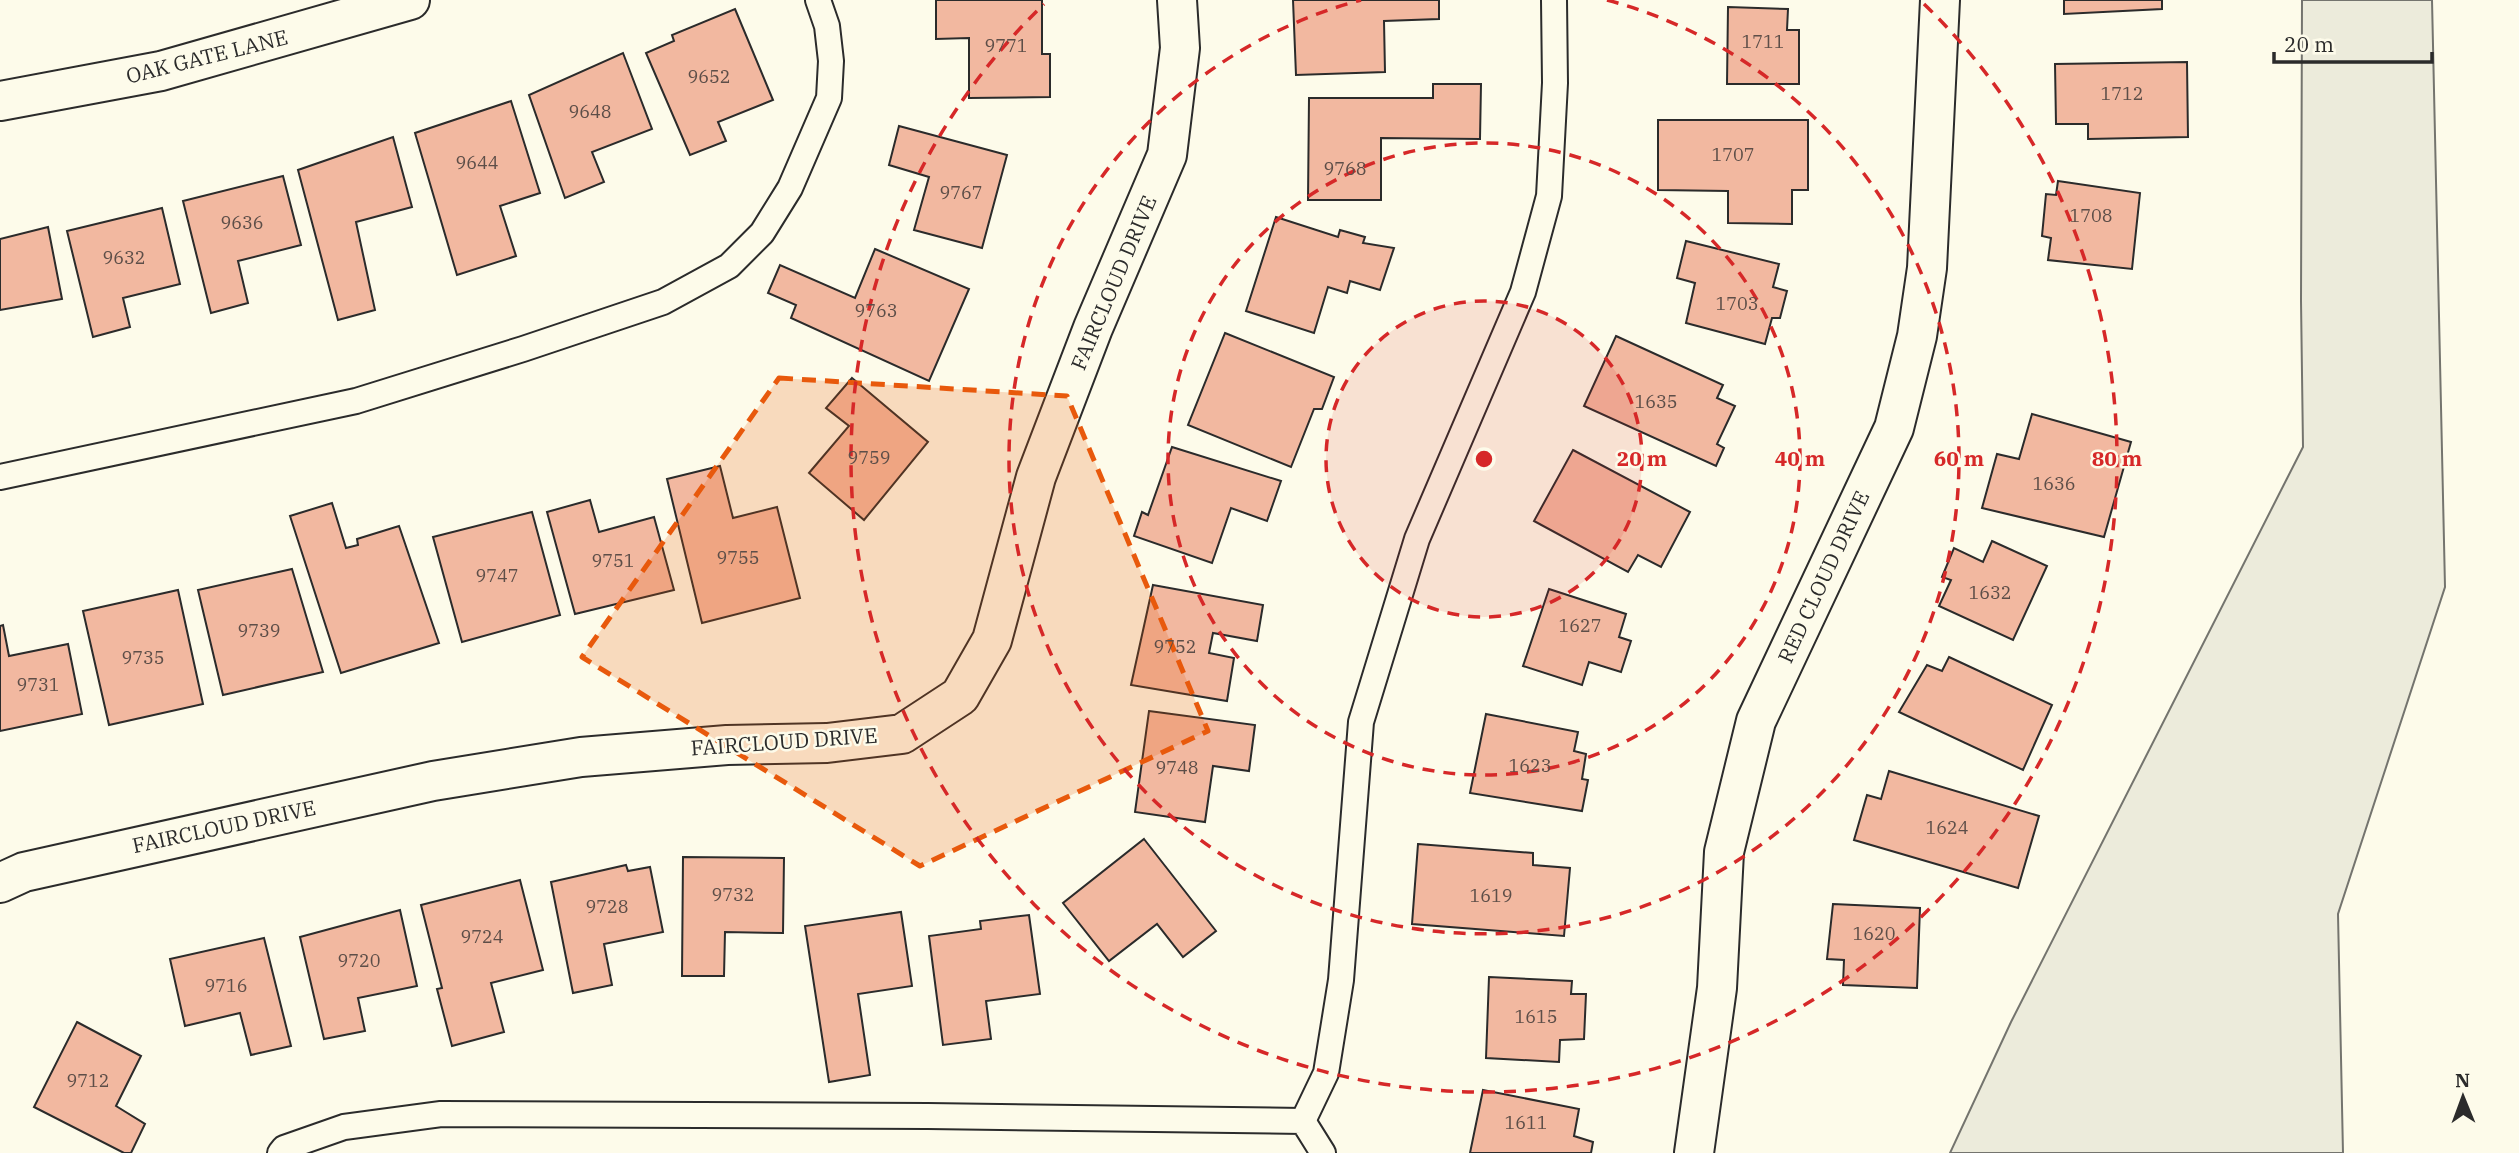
<svg xmlns="http://www.w3.org/2000/svg" width="2519" height="1153" viewBox="0 0 2519 1153" font-family="'IBM Plex Serif',serif">
  <style>
    .green { fill: #ecebdb; stroke: #74746e; stroke-width: 2 }
    .building { fill: #f2b8a0; stroke: #2b2b2b; stroke-width: 2 }
    .lines { fill: none; stroke-linecap: round; stroke-linejoin: round }
    .service-casing { stroke: #2b2b2b; stroke-width: 28 }
    .minor-casing { stroke: #2b2b2b; stroke-width: 42 }
    .tertiary-casing { stroke: #2b2b2b; stroke-width: 42 }
    .service { stroke: #fdfbea; stroke-width: 24 }
    .minor { stroke: #fdfbea; stroke-width: 38 }
    .tertiary { stroke: #fdfbea; stroke-width: 38 }
    .marked { fill: #e8590c; fill-opacity: 0.2; stroke: #e8590c; stroke-width: 5; stroke-dasharray: 14 9; stroke-linejoin: round }
    .ring { fill: none; stroke: #d62828; stroke-width: 3.5; stroke-dasharray: 12 9 }
    .labels { text-anchor: middle; stroke-width: 5; stroke-linejoin: round; paint-order: stroke }
    .number-label { font-size: 18px; fill: #5d4e48 }
    .street-label { font-size: 21px; fill: #2b2b2b; stroke: #fdfbea }
    .centre { fill: #d62828; stroke: #fdfbea; stroke-width: 3.5 }
    .ring-label { font-size: 21px; text-anchor: middle; font-weight: bold; fill: #d62828; stroke: #fdfbea; stroke-width: 5; stroke-linejoin: round; paint-order: stroke }
  </style>
  <rect width="100%" height="100%" fill="#fdfbea"/>
  <polygon class="green" points="2302,0 2432,0 2445,587 2338,914 2343,1153 1950,1153 2011,1022 2303,447 2301,301"/>
  <g class="building">
    <polygon points="936,0 1042,0 1042,54 1050,54 1050,97 969,98 969,38 936,39"/>
    <polygon points="1293,0 1439,0 1439,19 1384,21 1385,72 1296,75"/>
    <polygon points="2064,0 2162,0 2162,9 2064,14"/>
    <polygon points="1728,7 1788,9 1787,30 1799,30 1799,84 1727,84"/>
    <polygon points="735,9 773,100 718,122 726,141 690,155 646,53 674,41 672,35"/>
    <polygon points="623,53 652,129 592,152 604,182 565,198 529,95"/>
    <polygon points="2187,62 2188,137 2088,139 2088,124 2056,124 2055,64"/>
    <polygon points="1433,84 1481,84 1480,139 1381,138 1381,200 1308,200 1309,98 1433,98"/>
    <polygon points="511,101 540,193 500,206 516,256 457,275 415,133"/>
    <polygon points="1658,120 1808,120 1808,190 1792,190 1792,224 1728,223 1728,191 1658,190"/>
    <polygon points="899,126 1007,155 982,248 914,230 929,177 889,165"/>
    <polygon points="393,137 412,207 356,222 375,310 338,320 298,170"/>
    <polygon points="283,176 301,245 238,261 248,303 211,313 183,201"/>
    <polygon points="2058,181 2140,193 2132,269 2048,260 2051,238 2042,236 2046,194 2056,195"/>
    <polygon points="162,208 180,284 123,298 130,327 93,337 67,231"/>
    <polygon points="1276,217 1338,237 1340,230 1365,237 1363,243 1394,248 1380,290 1350,281 1347,293 1328,287 1314,333 1246,311"/>
    <polygon points="48,227 62,299 0,310 0,239"/>
    <polygon points="1686,241 1779,264 1773,287 1787,291 1780,318 1772,318 1765,344 1686,323 1695,283 1677,278"/>
    <polygon points="875,249 969,289 929,381 791,318 796,305 768,293 780,265 855,298"/>
    <polygon points="1225,333 1334,377 1322,409 1314,409 1291,467 1188,425"/>
    <polygon points="1616,336 1723,385 1717,398 1735,406 1717,444 1724,448 1716,466 1584,406"/>
    <polygon points="852,378 928,442 864,520 809,473 849,426 826,408"/>
    <polygon points="2032,414 2131,442 2104,537 1982,508 1997,454 2019,459"/>
    <polygon points="1172,447 1281,481 1267,521 1231,508 1212,563 1134,536 1142,512 1148,515"/>
    <polygon points="1573,450 1690,512 1661,567 1638,555 1628,572 1534,521"/>
    <polygon points="720,466 733,518 777,507 800,598 702,623 667,479"/>
    <polygon points="590,500 599,532 654,517 674,590 575,614 547,512"/>
    <polygon points="332,503 346,548 358,545 357,539 399,526 439,643 341,673 290,516"/>
    <polygon points="532,512 560,615 462,642 433,537"/>
    <polygon points="1992,541 2047,566 2013,640 1939,606 1951,580 1942,577 1954,548 1983,562"/>
    <polygon points="292,569 323,672 223,695 198,590"/>
    <polygon points="1153,585 1263,605 1257,641 1213,633 1209,653 1234,658 1227,701 1131,685"/>
    <polygon points="1549,589 1626,614 1619,637 1631,641 1621,672 1589,662 1582,685 1523,666"/>
    <polygon points="178,590 203,704 109,725 83,611"/>
    <polygon points="3,625 9,656 68,644 82,714 0,731 0,626"/>
    <polygon points="1949,657 2052,705 2023,770 1899,712 1927,665 1942,671"/>
    <polygon points="1149,711 1255,725 1249,771 1213,766 1205,822 1135,812"/>
    <polygon points="1486,714 1578,732 1574,751 1586,754 1582,779 1588,780 1582,811 1470,793"/>
    <polygon points="1889,771 2039,816 2018,888 1854,840 1867,795 1881,799"/>
    <polygon points="1144,839 1216,931 1183,957 1157,924 1109,961 1063,903"/>
    <polygon points="1418,844 1533,853 1533,865 1570,868 1564,936 1412,924"/>
    <polygon points="683,857 784,858 783,933 725,932 724,976 682,976"/>
    <polygon points="626,865 628,871 650,867 663,932 604,944 612,985 573,993 551,882"/>
    <polygon points="520,880 543,970 491,983 504,1032 452,1046 437,989 442,988 421,905"/>
    <polygon points="1833,904 1920,908 1917,988 1843,985 1844,960 1827,959"/>
    <polygon points="400,910 417,986 358,998 365,1031 324,1039 300,937"/>
    <polygon points="901,912 912,986 858,994 870,1075 829,1082 805,926"/>
    <polygon points="1029,915 1040,994 986,1001 991,1039 943,1045 929,936 981,929 980,921"/>
    <polygon points="264,938 291,1046 251,1055 240,1013 185,1026 170,959"/>
    <polygon points="1489,977 1572,981 1571,994 1586,994 1584,1039 1560,1040 1559,1062 1486,1058"/>
    <polygon points="77,1022 141,1056 116,1106 145,1124 131,1153 124,1153 34,1107"/>
    <polygon points="1483,1090 1579,1109 1574,1136 1593,1142 1591,1153 1470,1153"/>
  </g>
  <g class="lines">
    <g class="service-casing">
      <g id="service">
        <polyline points="0,477 356,401 523,349 663,302 729,266 762,233 790,188 829,98 831,61 827,26 818,0"/>
        <polyline points="1303,1121 1326,1073 1341,980 1361,722 1417,539 1523,292 1549,196 1555,83 1554,0"/>
        <polyline points="280,1153 284,1148 344,1127 441,1114 928,1116 1303,1121 1323,1153"/>
      </g>
    </g>
    <g class="minor-casing">
      <g id="minor">
        <polyline points="0,883 24,872 433,781 581,757 727,745 827,743 902,734 960,696 992,640 1036,477 1093,328 1167,155 1180,48 1177,0"/>
        <polyline points="1694,1153 1717,988 1724,852 1756,721 1894,428 1917,336 1927,268 1940,0"/>
      </g>
    </g>
    <g class="tertiary-casing">
      <polyline id="tertiary" points="0,101 161,71 410,0"/>
    </g>
    <use href="#service" class="service"/>
    <use href="#minor" class="minor"/>
    <use href="#tertiary" class="tertiary"/>
  </g>
  <path class="marked" d="M 779,378 L 1067,396 L 1208,731 L 920,866 L 582,657 Z"/>
  <circle cx="1484" cy="459" r="158" fill="#d62828" fill-opacity=".12"/>
  <g class="ring">
    <circle cx="1484" cy="459" r="158"/>
    <circle cx="1484" cy="459" r="316"/>
    <path d="M1607 0A475 475 0 1 1 1361 0"/>
    <path d="M1924 4A633 633 0 1 1 1044 4"/>
  </g>
  <g class="labels">
    <g class="number-label">
      <text x="1763" y="48">1711</text>
      <text x="1006" y="52">9771</text>
      <text x="709" y="83">9652</text>
      <text x="2122" y="100">1712</text>
      <text x="590" y="118">9648</text>
      <text x="1733" y="161">1707</text>
      <text x="477" y="169">9644</text>
      <text x="1345" y="175">9768</text>
      <text x="961" y="199">9767</text>
      <text x="2091" y="222">1708</text>
      <text x="242" y="229">9636</text>
      <text x="124" y="264">9632</text>
      <text x="1737" y="310">1703</text>
      <text x="876" y="317">9763</text>
      <text x="1656" y="408">1635</text>
      <text x="869" y="464">9759</text>
      <text x="2054" y="490">1636</text>
      <text x="738" y="564">9755</text>
      <text x="613" y="567">9751</text>
      <text x="497" y="582">9747</text>
      <text x="1990" y="599">1632</text>
      <text x="1580" y="632">1627</text>
      <text x="259" y="637">9739</text>
      <text x="1175" y="653">9752</text>
      <text x="143" y="664">9735</text>
      <text x="38" y="691">9731</text>
      <text x="1530" y="772">1623</text>
      <text x="1177" y="774">9748</text>
      <text x="1947" y="834">1624</text>
      <text x="733" y="901">9732</text>
      <text x="1491" y="902">1619</text>
      <text x="607" y="913">9728</text>
      <text x="1874" y="940">1620</text>
      <text x="482" y="943">9724</text>
      <text x="359" y="967">9720</text>
      <text x="226" y="992">9716</text>
      <text x="1536" y="1023">1615</text>
      <text x="88" y="1087">9712</text>
      <text x="1526" y="1129">1611</text>
    </g>
    <g class="street-label">
      <text transform="translate(207 57) rotate(-14)" y="7">OAK GATE LANE</text>
      <text transform="translate(1114 283) rotate(-67)" y="7">FAIRCLOUD DRIVE</text>
      <text transform="translate(1824 577) rotate(-65)" y="7">RED CLOUD DRIVE</text>
      <text transform="translate(784 742) rotate(-4)" y="7">FAIRCLOUD DRIVE</text>
      <text transform="translate(224 827) rotate(-12)" y="7">FAIRCLOUD DRIVE</text>
    </g>
  </g>
  <circle cx="1484" cy="459" r="10" class="centre"/>
  <g class="ring-label">
    <text x="1642" y="466">20 m</text>
    <text x="1800" y="466">40 m</text>
    <text x="1959" y="466">60 m</text>
    <text x="2117" y="466">80 m</text>
  </g>
  <g transform="translate(2463 1097) rotate(359)" stroke="#fdfbea" stroke-width="5" paint-order="stroke">
  <path d="M0-5L12 26L0 18L-12 26Z" fill="#2b2b2b"/>
  <text y="-10" font-size="19" font-weight="bold" text-anchor="middle" fill="#2b2b2b">N</text>
  </g>
  <path d="M2274 52v10h158v-10" fill="none" stroke="#2b2b2b" stroke-width="3.5"/>
  <text x="2284" y="52" font-size="21" fill="#2b2b2b" stroke="#fdfbea" stroke-width="5" paint-order="stroke">20 m</text>
</svg>
